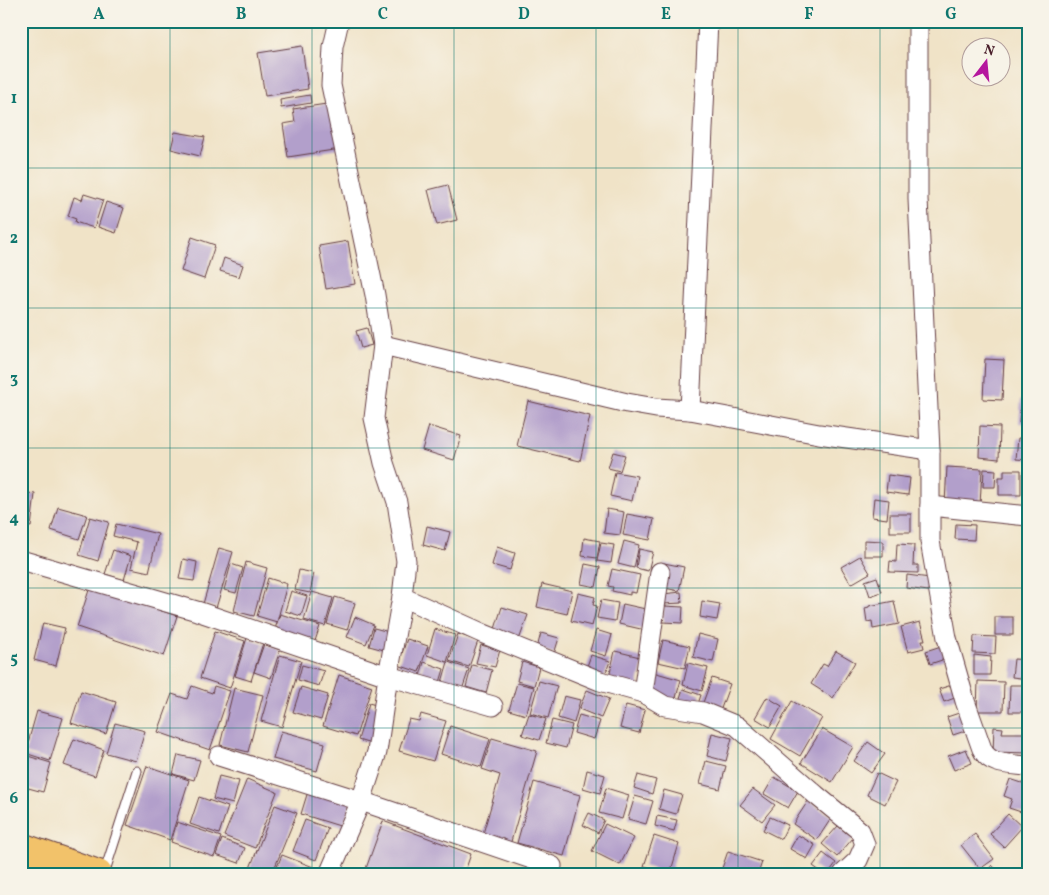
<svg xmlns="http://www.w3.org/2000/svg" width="1049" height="895" viewBox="0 0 1049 895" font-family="Vollkorn,serif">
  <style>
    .building { fill: #b29fcb }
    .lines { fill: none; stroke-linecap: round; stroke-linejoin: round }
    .service-casing { stroke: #633c42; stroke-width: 11 }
    .minor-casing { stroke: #633c42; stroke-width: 21 }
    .primary-casing { stroke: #633c42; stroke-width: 30 }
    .service { stroke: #fff; stroke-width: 9 }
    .minor { stroke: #fff; stroke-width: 19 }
    .primary { stroke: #f2c26a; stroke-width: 28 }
    .grid { fill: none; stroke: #0f766e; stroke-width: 1; stroke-opacity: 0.55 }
    .neatline { fill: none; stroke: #0f766e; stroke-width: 2 }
    .grid-label { font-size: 16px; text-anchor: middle; font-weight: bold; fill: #0f766e }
  </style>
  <rect width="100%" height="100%" fill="#f7f3e8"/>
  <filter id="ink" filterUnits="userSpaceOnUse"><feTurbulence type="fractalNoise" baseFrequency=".02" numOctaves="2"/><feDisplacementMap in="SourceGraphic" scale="10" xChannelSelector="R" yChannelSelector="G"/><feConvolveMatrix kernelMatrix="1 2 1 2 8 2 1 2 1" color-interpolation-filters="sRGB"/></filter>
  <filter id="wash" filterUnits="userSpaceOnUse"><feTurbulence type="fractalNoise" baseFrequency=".0096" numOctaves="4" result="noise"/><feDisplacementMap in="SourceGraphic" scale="20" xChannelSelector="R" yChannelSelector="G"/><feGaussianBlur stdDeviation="1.12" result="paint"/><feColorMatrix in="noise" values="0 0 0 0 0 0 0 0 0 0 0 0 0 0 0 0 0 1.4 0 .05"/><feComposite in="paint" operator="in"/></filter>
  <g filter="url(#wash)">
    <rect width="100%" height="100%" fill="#f0e3c7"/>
    <g id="blocks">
      <g class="building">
        <polygon points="302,46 308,89 265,96 258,53"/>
        <polygon points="310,95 311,103 281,108 280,100"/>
        <polygon points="333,103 340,149 288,157 283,124 295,122 293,109"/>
        <polygon points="175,132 205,137 200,156 171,149"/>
        <polygon points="448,185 457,220 437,225 428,190"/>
        <polygon points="84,194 103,200 94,228 75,222 76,219 68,216 74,197 82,200"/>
        <polygon points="106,202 124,208 116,233 98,227"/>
        <polygon points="21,213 27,214 22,233 21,233"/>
        <polygon points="192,237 215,245 204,279 181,271"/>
        <polygon points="348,241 355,284 326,289 319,246"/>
        <polygon points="224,258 243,265 239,277 220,271"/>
        <polygon points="367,328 372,345 361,348 356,331"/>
        <polygon points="985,359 1004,360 1002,400 983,399"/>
        <polygon points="1021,399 1028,400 1028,424 1019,423"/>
        <polygon points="528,401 590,416 580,461 517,446"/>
        <polygon points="429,426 461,436 454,460 422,450"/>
        <polygon points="980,426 1000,427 999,459 979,457"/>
        <polygon points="1018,438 1028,439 1028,460 1016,459"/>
        <polygon points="613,452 625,455 620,471 608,468"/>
        <polygon points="947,467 982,469 980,505 945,503"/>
        <polygon points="984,469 996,470 995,487 983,487"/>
        <polygon points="1004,470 1021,470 1021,495 999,495 999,477 1004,477"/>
        <polygon points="615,472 637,476 632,501 610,496"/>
        <polygon points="888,475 910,478 908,495 886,492"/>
        <polygon points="21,492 35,494 31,527 21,525"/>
        <polygon points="874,498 889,500 887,519 872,517"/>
        <polygon points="58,507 87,515 79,539 51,530"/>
        <polygon points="607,509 624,512 620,535 604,533"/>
        <polygon points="627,514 654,519 650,540 623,535"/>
        <rect x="890" y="514" width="21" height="18"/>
        <polygon points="90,517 109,522 98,561 79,555"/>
        <polygon points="116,524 158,534 149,572 131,568 137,542 113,536"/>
        <polygon points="956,524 975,525 974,540 955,539"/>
        <polygon points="427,526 450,532 445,551 423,545"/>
        <polygon points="584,538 600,541 597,558 582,556"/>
        <polygon points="864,540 883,541 883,556 864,556"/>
        <polygon points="624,541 639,545 634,568 618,564"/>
        <polygon points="601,543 614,545 611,563 597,561"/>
        <polygon points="897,544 914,545 913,565 918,565 918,573 889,572 890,561 896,562"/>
        <polygon points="497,547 515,553 510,570 492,565"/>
        <polygon points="219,548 233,552 216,608 203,604"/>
        <polygon points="639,549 653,552 648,571 636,568"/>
        <polygon points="113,550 131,556 124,580 105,574"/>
        <polygon points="860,556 870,573 851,584 841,567"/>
        <polygon points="183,559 197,562 194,581 179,579"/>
        <polygon points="246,562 267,568 254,616 234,611"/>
        <polygon points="664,563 684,567 679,591 660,587"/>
        <polygon points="231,564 243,568 236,593 224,590"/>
        <polygon points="585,564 600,567 596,587 581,584"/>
        <polygon points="612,569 640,575 636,593 630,592 630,595 612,591 613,587 608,586"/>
        <polygon points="299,570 314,573 310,593 295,590"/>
        <polygon points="907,575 930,578 928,591 906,588"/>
        <polygon points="877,577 882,592 870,596 865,581"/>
        <polygon points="268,578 287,584 277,622 257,616"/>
        <polygon points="542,584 572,591 567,614 537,607"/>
        <polygon points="90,587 177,616 164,656 77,627"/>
        <polygon points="291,591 307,596 301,616 285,611"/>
        <polygon points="312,592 333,598 325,626 304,620"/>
        <polygon points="681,592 682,603 663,604 663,594"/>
        <polygon points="578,593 595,597 593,605 597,606 592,626 571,621"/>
        <polygon points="335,597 355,603 347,630 327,624"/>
        <polygon points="601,600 618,603 615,621 597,618"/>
        <polygon points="702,601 720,604 717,620 700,617"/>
        <polygon points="894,601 899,624 873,629 872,621 867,622 865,608 869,607 869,606"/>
        <polygon points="623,604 650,610 645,630 619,624"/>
        <polygon points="664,606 683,607 682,623 663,622"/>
        <polygon points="502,607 528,615 519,640 494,632"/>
        <polygon points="280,614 320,626 315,641 275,629"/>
        <polygon points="355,617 374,625 366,644 347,637"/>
        <rect x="995" y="617" width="18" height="18"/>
        <polygon points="920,622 925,640 922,640 924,648 908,652 901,627"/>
        <polygon points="43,623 65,628 56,666 34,660"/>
        <polygon points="374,628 393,633 388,651 369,646"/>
        <polygon points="435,629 455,635 447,662 427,655"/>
        <polygon points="596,630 612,635 606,656 590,651"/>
        <polygon points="215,631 245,641 230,688 200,678"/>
        <polygon points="541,633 559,638 554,654 537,648"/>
        <polygon points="458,634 478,641 469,667 449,661"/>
        <polygon points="698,634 718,639 713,662 693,657"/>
        <polygon points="974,636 996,637 995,654 973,653"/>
        <polygon points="247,638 263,643 251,681 235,676"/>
        <polygon points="407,639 428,646 419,672 398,665"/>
        <polygon points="663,640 690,646 685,668 658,662"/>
        <polygon points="264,644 280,650 271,678 254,672"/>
        <polygon points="481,645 500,650 495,667 476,663"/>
        <polygon points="941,646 945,659 930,664 926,651"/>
        <polygon points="615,651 644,658 637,689 608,682"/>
        <polygon points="836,651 855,662 833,698 811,684 823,664 827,666"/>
        <polygon points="280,655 301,661 282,727 261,721"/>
        <polygon points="591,655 610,661 604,678 585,672"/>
        <polygon points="974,655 991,657 990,675 974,675"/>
        <polygon points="1014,659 1028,660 1028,679 1012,677"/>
        <polygon points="424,662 444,669 438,689 418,683"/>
        <polygon points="448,662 469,669 460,696 440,689"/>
        <polygon points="522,662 539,667 534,686 517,681"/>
        <polygon points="688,663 708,668 702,691 683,685"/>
        <polygon points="302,665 324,671 319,686 298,680"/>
        <polygon points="472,665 492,670 486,693 466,687"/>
        <polygon points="653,672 681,680 675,701 648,693"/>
        <polygon points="339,675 372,686 356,736 323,726"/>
        <polygon points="712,678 730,684 719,714 701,708"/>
        <polygon points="539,681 557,686 548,718 530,713"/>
        <polygon points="978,681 1004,682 1003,711 977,711"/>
        <polygon points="517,683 534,687 526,715 509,710"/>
        <polygon points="955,684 960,696 944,702 939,689"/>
        <polygon points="1010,685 1028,685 1028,712 1009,712"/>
        <polygon points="192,686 212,693 214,686 230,691 210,750 158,732 172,694 187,699"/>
        <polygon points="301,687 328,695 321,720 293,712"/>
        <polygon points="234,688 263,695 248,752 220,745"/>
        <polygon points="683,689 701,695 697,707 679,701"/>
        <polygon points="587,690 609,699 601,718 579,709"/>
        <polygon points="81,691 116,702 106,734 71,723"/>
        <polygon points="564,696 580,700 574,723 558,718"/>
        <polygon points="767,697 782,706 770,727 755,718"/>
        <polygon points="792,701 822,718 800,756 771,739"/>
        <polygon points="369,703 382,707 371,744 358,740"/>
        <polygon points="626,705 645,710 639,733 620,728"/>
        <polygon points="37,711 63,718 50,761 25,753"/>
        <polygon points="962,712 968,730 953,735 947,717"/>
        <polygon points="421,714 446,721 433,761 399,751 409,719 419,721"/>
        <polygon points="529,714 546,719 539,740 522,735"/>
        <polygon points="579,715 600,721 594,739 574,733"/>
        <polygon points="552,720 572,725 566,748 546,743"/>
        <polygon points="115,723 145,731 136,761 106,753"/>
        <polygon points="450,726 490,739 481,767 441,754"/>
        <polygon points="994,727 1003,728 1002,733 1028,733 1028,753 993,752"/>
        <polygon points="822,729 853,747 832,782 801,763"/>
        <polygon points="281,731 325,743 317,771 273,759"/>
        <polygon points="712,733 732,738 726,761 707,756"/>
        <polygon points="492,738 537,751 510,845 482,837 500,775 482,769"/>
        <polygon points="74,739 104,750 95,776 64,765"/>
        <polygon points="868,742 885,754 871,773 854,761"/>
        <polygon points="966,749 972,763 954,770 948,756"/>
        <polygon points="21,754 51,763 43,792 21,786"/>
        <polygon points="178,755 200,760 194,780 173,774"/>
        <polygon points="706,761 726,766 720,789 700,784"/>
        <polygon points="147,766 189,780 170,840 127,825"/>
        <polygon points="587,770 605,775 600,793 583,788"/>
        <polygon points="877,773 896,782 885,804 867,795"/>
        <polygon points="638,775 656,780 652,794 634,788"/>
        <polygon points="219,776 239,781 233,804 213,799"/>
        <polygon points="774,777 798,791 788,808 764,794"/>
        <polygon points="247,779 277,792 255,848 224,836"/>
        <polygon points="1010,779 1028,785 1027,814 1009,808 1012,799 1004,796"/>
        <polygon points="534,782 580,795 564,856 517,843"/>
        <polygon points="309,788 351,802 343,827 301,814"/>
        <polygon points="606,788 629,795 622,819 599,813"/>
        <polygon points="753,789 775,805 762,821 740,805"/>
        <polygon points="664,790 682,795 676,814 659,809"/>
        <polygon points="635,796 653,801 646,824 628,819"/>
        <polygon points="199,797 228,807 219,834 190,824"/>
        <polygon points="808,801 832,817 817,840 793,824"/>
        <polygon points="275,805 297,813 272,874 250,874 248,873"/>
        <polygon points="589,813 604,820 598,833 583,825"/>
        <polygon points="1008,814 1022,827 1004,847 990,834"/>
        <polygon points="657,816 677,820 674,831 655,826"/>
        <polygon points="770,817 788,825 781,839 763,830"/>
        <polygon points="305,820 328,828 316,860 293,851"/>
        <polygon points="383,821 471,854 464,874 364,874"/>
        <polygon points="177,822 221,837 214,857 171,842"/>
        <polygon points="605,824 634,838 620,865 592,851"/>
        <polygon points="838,826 853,838 837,857 822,844"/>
        <polygon points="975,834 994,859 980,869 961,845"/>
        <polygon points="798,835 815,845 807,859 790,849"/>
        <polygon points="654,836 679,844 670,874 644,866"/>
        <polygon points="222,839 245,848 239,863 216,855"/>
        <polygon points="728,851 762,862 758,874 720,874"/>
        <polygon points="823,853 836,863 828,874 824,874 813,866"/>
        <polygon points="282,855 316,868 314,874 274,874"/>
        <polygon points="992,865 1000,874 984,874"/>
      </g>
    </g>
  </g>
  <g filter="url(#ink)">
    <use href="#blocks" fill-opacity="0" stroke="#633c42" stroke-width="1"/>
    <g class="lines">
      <g class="service-casing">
        <polyline id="service" points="104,874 137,771"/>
      </g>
      <g class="minor-casing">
        <g id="minor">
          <path d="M 918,21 L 918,199 L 930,450 L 930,541 L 947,638 L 965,701 L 982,749 C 989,766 1012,764 1028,766"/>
          <polyline points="383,345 627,403 656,408 690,410 819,434 930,450"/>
          <polyline points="690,410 708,21"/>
          <polyline points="930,506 1028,516"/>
          <polyline points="21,560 197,611 388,676 493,706"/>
          <polyline points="402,597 484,634 600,681 643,693 665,706 703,712 737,726 816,795 860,831 865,844 858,860 843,874"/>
          <polyline points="643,693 660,572"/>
          <polyline points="219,756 361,801 552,866"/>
          <polyline points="329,874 361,801 377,752 388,676 402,597 406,561 397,502 384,463 374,418 383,345 375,295 331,85 333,47 339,21"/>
        </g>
      </g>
      <g class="primary-casing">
        <polyline id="primary" points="21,847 98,874"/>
      </g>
      <use href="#service" class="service"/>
      <use href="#minor" class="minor"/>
      <use href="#primary" class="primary"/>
    </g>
  </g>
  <path class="grid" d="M 170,21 L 170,874M 312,21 L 312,874M 454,21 L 454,874M 596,21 L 596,874M 738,21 L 738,874M 880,21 L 880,874M 21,168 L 1028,168M 21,308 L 1028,308M 21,448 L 1028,448M 21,588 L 1028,588M 21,728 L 1028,728"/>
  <rect width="1049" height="895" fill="none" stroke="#f7f3e8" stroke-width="55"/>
  <g transform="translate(986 62) rotate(16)"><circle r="24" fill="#f7f3e8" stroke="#b29e9c"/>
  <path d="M0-4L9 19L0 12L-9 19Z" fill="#b5179e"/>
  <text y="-8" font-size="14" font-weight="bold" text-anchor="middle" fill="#4a1f2b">N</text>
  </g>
  <rect x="28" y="28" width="994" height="840" class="neatline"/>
  <g class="grid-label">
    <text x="99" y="19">A</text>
    <text x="241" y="19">B</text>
    <text x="383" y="19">C</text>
    <text x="524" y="19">D</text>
    <text x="666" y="19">E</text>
    <text x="809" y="19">F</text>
    <text x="951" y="19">G</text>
    <text x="14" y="103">1</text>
    <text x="14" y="243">2</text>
    <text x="14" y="383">3</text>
    <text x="14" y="523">4</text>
    <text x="14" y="663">5</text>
    <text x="14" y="803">6</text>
  </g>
</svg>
